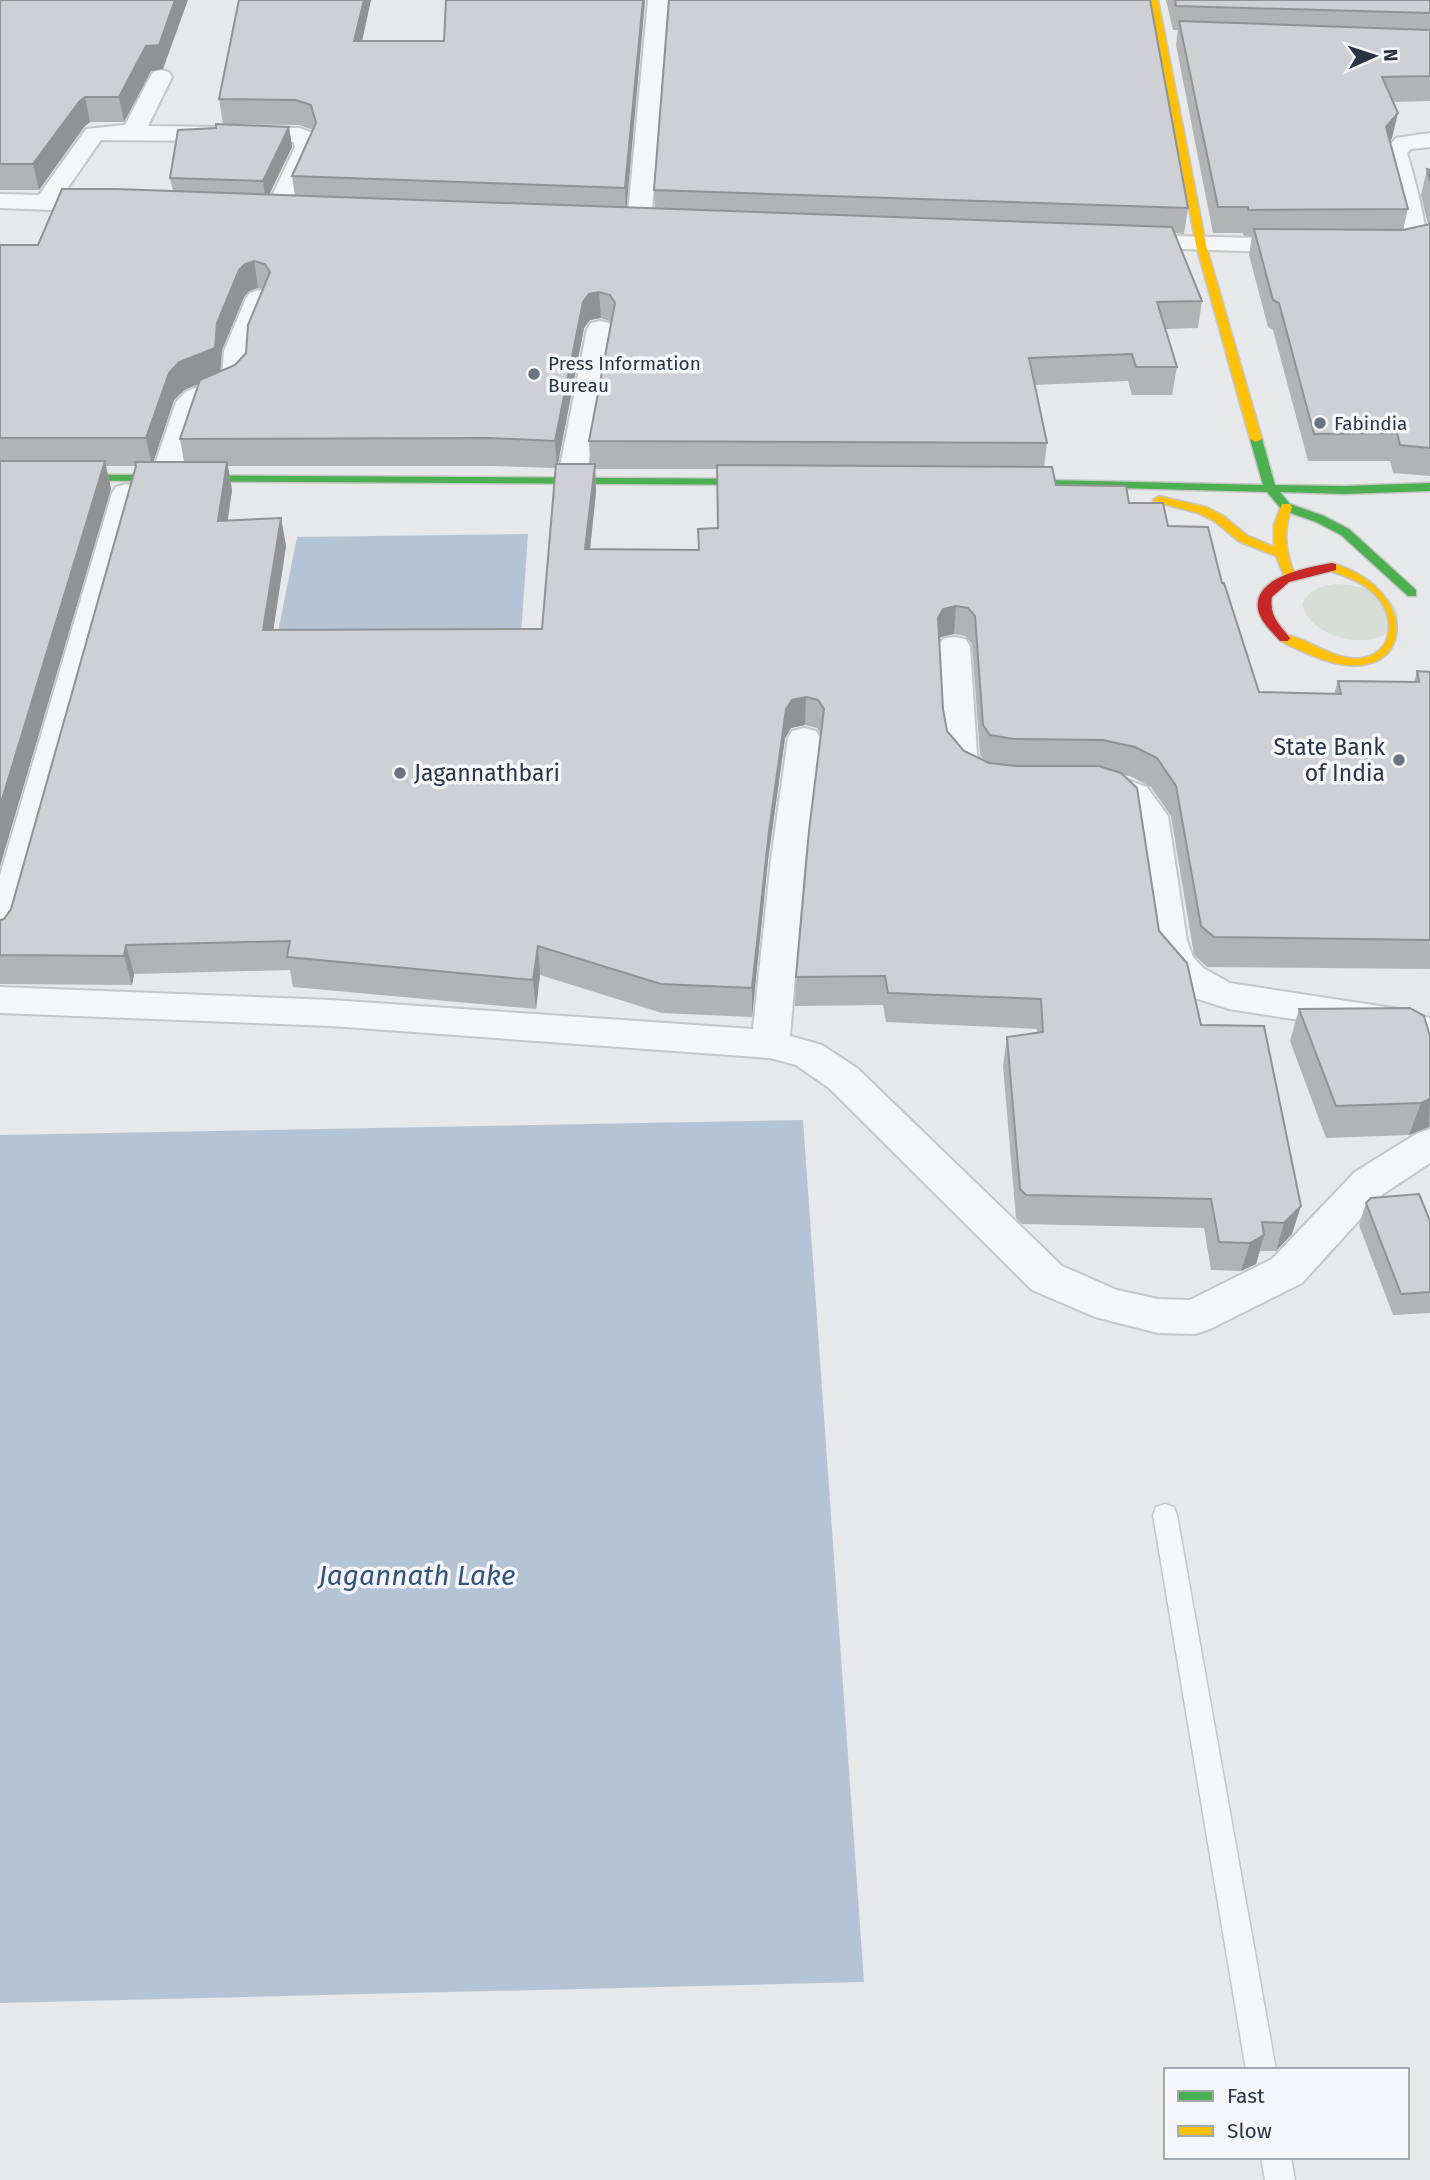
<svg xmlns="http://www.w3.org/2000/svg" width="1430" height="2180" viewBox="0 0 1430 2180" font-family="'Fira Sans',sans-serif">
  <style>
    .green { fill: #d6ded6 }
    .water { fill: #b4c4d5 }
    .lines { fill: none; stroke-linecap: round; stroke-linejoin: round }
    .lane-casing { stroke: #c4c6c8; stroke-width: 3 }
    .street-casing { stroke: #c4c6c8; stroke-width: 4 }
    .fast-casing { stroke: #c4c6c8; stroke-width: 3 }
    .slow-casing { stroke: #c4c6c8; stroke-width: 3 }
    .jam-casing { stroke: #c4c6c8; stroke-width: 3 }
    .lane { fill: #f5f6f7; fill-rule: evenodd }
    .street { fill: #f5f6f7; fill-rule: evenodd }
    .fast { fill: #4caf50; fill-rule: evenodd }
    .slow { fill: #ffc107; fill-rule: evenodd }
    .jam { fill: #c62828; fill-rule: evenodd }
    .wall { fill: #b1b3b5; fill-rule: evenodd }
    .shaded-wall { fill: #909294 }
    .building { fill: #ced0d3; stroke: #909294; stroke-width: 2 }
    .poi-dot { fill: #6c737f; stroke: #f4f6f9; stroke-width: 2.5 }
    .labels { text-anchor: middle; stroke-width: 7; stroke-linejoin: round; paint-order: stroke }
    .far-poi-label { font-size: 19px; fill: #2b3445; stroke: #f4f6f9; text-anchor: start }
    .poi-label { font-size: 23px; fill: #2b3445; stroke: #f4f6f9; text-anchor: end }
    .near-water-label { font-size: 28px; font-style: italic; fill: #34527a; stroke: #f4f6f9 }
  </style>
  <rect width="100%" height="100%" fill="#e6e8ea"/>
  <path class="green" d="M 1334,584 C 1354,585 1394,589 1398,615 C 1398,620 1396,626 1392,629 C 1367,653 1309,636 1302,604 C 1309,590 1319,587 1334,584 Z"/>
  <g class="water">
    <polygon points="528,534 520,649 274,652 297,537"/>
    <polygon points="803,1120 864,1982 0,2003 0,1135"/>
  </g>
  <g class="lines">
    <g class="lane-casing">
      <g id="lane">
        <polygon points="1165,1504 1174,1507 1177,1515 1276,2070 1246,2070 1153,1515 1156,1507"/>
        <polygon points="1261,2157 1291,2157 1295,2180 1265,2180"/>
      </g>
    </g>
    <g class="street-casing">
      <g id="street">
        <polygon points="648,0 668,0 651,224 648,229 639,231 630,229 627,224"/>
        <polygon points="161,70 169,72 172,77 148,126 299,128 313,133 317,147 285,216 277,218 269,216 265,211 295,147 294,142 101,140 62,196 114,200 118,205 114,210 106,212 0,208 0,194 39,195 86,129 125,125 150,77 153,72"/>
        <path d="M 1430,133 L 1430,147 L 1411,149 L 1407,153 C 1413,173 1430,232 1425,248 C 1408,252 1388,256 1371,252 L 1368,247 L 1371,242 L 1404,237 L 1404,228 L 1383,152 L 1396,138 Z"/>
        <polygon points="1128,235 1303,239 1312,241 1315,246 1312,251 1303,253 1119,247 1116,242 1119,237"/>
        <polygon points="259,290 268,293 272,298 250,351 248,380 239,390 203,405 178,479 174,485 164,488 154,485 150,479 176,402 185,392 222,377 224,351 246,298 250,293"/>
        <polygon points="600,321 609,323 613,329 585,482 581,488 571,491 561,488 557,482 587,329 591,323"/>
        <polygon points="126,484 136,487 140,493 18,937 13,946 0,949 0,875 112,493 116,487"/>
        <polygon points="954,637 965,639 970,646 977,755 985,766 1007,772 1012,779 1007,786 995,790 961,780 945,756 938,646 943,639"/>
        <polygon points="804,728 816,731 820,738 805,860 790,1036 822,1045 857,1068 1062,1266 1117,1290 1158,1299 1190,1300 1272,1259 1355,1172 1416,1134 1430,1129 1430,1163 1383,1194 1302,1283 1210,1329 1195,1334 1158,1333 1095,1317 1032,1290 829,1088 796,1065 770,1058 331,1026 0,1013 0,987 331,1000 753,1029 771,860 788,738 792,731"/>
        <path d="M 1090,773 L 1109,774 L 1147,787 L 1168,816 L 1187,941 L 1193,957 L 1203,968 L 1230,983 L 1399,1009 L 1430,1018 L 1430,1051 L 1417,1048 L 1396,1035 L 1229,1009 L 1195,998 L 1177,987 L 1159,962 L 1151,941 L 1134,817 C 1115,792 1106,799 1078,792 L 1073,784 L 1078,776 Z"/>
      </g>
    </g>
    <g class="fast-casing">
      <g id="fast">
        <polygon points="1256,436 1262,439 1275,485 1344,486 1430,483 1430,491 1344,494 1280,492 1290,504 1324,516 1349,529 1416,590 1416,596 1408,596 1341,535 1316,522 1282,510 1267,492 1002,485 996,482 1002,479 1263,485 1250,439"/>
        <polygon points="0,474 770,479 776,482 770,485 0,480"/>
      </g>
    </g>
    <g class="slow-casing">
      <g id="slow">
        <polygon points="1150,0 1158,0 1206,245 1262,439 1256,442 1250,439 1196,245"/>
        <path d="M 1159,496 L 1206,507 L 1222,515 L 1248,536 L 1274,547 L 1274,525 L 1282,504 L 1290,504 L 1292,507 C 1283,531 1285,551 1295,575 L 1289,579 L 1285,578 L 1276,556 L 1240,542 L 1214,521 L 1198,513 L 1155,502 L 1153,500 Z"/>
        <path d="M 1332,563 C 1430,593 1411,699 1311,655 C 1300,650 1286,646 1278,638 L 1280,635 C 1301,632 1333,663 1362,658 C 1392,653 1396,620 1379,599 C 1366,582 1346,577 1328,570 L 1328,564 Z"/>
      </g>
    </g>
    <g class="jam-casing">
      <path id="jam" d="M 1332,563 L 1336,564 L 1336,570 L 1289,582 L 1272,597 C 1269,616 1279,624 1290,638 L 1288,641 L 1280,641 C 1271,631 1260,621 1258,609 C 1253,576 1310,567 1332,563 Z"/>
    </g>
    <use href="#lane" class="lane"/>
    <use href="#street" class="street"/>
    <use href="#fast" class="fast"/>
    <use href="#slow" class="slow"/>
    <use href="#jam" class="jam"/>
  </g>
  <g class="wall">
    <polygon points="0,0 163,69 151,71 124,122 90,122 84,127 39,190 0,190"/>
    <path d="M 446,0 L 645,0 L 626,208 L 655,209 L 654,190 L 1188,208 L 1184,234 L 1175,233 L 1202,301 L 1198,328 L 1165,329 L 1177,367 L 1172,395 L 1132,395 L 1128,381 L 1035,385 L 1047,443 L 1044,467 L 1056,485 L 1129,503 L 1168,526 L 1222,583 L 1259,692 L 1334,694 L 1338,681 L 1414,682 L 1417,671 L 1430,672 L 1430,969 L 1207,967 L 1194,955 L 1171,816 L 1151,787 L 1130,776 L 1123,775 L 1159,931 L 1292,1234 L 1276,1251 L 1260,1251 L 1256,1264 L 1241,1271 L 1211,1270 L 1204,1228 L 1022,1224 L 1016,1218 L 1003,1066 L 1007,1037 L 1037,1033 L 1037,1029 L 886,1022 L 883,1005 L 795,1006 L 796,977 L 821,735 L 817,728 L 805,725 L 791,728 L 785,738 L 768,860 L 752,1017 L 662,1013 L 540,975 L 536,1009 L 293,987 L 290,970 L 134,974 L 132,985 L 0,984 L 0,920 L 4,919 L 11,909 L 136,467 L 136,466 L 106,466 L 111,489 L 0,866 L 0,245 L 38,245 L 173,191 L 170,178 L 216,128 L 223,124 L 219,99 L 363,41 L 444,41 ZM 226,124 L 299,125 L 313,130 L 292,176 L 295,196 L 269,195 L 292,147 L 289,127 ZM 258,288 L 263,289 L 246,353 L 235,365 L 220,371 L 222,350 L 244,297 L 249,291 ZM 601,318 L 611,322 L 589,441 L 590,464 L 558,464 L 584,328 L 590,320 ZM 199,384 L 180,439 L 184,462 L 153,462 L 174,400 L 184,390 ZM 228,466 L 493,466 L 556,468 L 542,629 L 273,630 L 286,546 L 281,518 L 228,520 L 232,490 ZM 595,469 L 717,469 L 718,528 L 698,550 L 590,549 L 596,492 ZM 954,634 L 965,636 L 972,644 L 980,754 L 984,761 L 964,751 L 947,731 L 943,709 L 939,640 L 941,637 Z"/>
    <polygon points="1166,0 1430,0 1430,101 1393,102 1392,138 1390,141 1408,209 1403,230 1428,224 1421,195 1427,169 1430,170 1430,476 1393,473 1390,461 1308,461 1273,330 1268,327 1249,255 1252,236 1244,236 1243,233 1213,233 1176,45 1178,30 1173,30"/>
    <polygon points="1299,1009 1430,1036 1430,1127 1429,1127 1409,1135 1326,1138 1290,1041"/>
    <polygon points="1366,1203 1430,1221 1430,1313 1393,1315 1359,1225"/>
  </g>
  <g class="shaded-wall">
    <polygon points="175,0 188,0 163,69 151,71 124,122 119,97 146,46"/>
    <polygon points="364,0 371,0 357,65 354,41"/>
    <polygon points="643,0 645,0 626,214 625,188"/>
    <polygon points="85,97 90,122 84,127 39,190 33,164 79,102"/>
    <polygon points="1398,113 1392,138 1380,153 1386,127"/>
    <polygon points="289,127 292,147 266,201 263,181"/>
    <polygon points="254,261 258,288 249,291 244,297 222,350 220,375 184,390 174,400 152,466 146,438 169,373 217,323 239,270 245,264"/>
    <polygon points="599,292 601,318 590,320 584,328 557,468 555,441 583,302 589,294"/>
    <polygon points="105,461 111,489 0,866 0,806"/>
    <polygon points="227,462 232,490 223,549 218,521"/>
    <polygon points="595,464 596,492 587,577 585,549"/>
    <polygon points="281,518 286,546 269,659 263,630"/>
    <polygon points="956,606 954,634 941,637 935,646 938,618 943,609"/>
    <polygon points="806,697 805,725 791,728 785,738 768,860 752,1017 752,988 769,831 786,709 792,700"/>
    <polygon points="126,945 134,974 132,985 124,956"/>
    <polygon points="538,946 540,975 536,1009 533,980"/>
    <polygon points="1430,1099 1429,1127 1409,1135 1421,1103"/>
    <polygon points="1301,1206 1292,1234 1276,1251 1284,1223"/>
    <polygon points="1264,1235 1256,1264 1241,1271 1250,1243"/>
  </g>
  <g class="building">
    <polygon points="0,0 175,0 159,45 146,46 119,97 85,97 79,102 33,164 0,164"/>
    <polygon points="239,0 364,0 354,41 444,41 446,0 643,0 625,188 292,176 316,123 311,105 296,100 219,99"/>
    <polygon points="669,0 1150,0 1188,208 654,190"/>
    <polygon points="1175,0 1430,0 1430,13 1176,6"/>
    <polygon points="1179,21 1430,30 1430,76 1382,77 1398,113 1386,127 1408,209 1248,210 1248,207 1218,207"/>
    <polygon points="216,124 289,127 263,181 170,178 178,130 216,128"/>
    <polygon points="1427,169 1430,170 1430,181"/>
    <polygon points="62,189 116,189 1172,227 1202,301 1157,302 1177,367 1136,367 1132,354 1029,358 1047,443 589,441 615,303 610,295 599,292 589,294 583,302 555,441 490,438 180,439 200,380 235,365 246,353 248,325 270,272 265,264 254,261 245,264 239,270 217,323 215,348 179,362 169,373 146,438 0,438 0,245 38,245"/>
    <polygon points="1430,224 1430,448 1400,445 1397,433 1314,434 1279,303 1273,300 1254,229 1403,230"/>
    <polygon points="0,461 105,461 0,806"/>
    <polygon points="135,462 227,462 218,521 281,518 263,630 542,629 556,464 595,464 585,549 699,550 698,529 718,528 717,465 1052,467 1056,485 1126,486 1129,503 1163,503 1168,526 1208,527 1222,583 1224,583 1259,692 1341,694 1338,681 1419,682 1417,671 1430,672 1430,940 1214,937 1201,926 1176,786 1157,758 1135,747 1103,740 1014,739 990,735 983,725 975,616 968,608 956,606 943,609 938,618 943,709 947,731 964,751 989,763 1016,766 1099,766 1121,773 1137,788 1159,931 1187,963 1201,1025 1264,1026 1301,1206 1284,1223 1262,1222 1264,1235 1250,1243 1219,1242 1211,1199 1026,1195 1020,1189 1007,1037 1043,1032 1041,999 888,993 885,976 796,977 809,831 824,709 818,700 806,697 792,700 786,709 769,831 752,988 661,984 538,946 533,980 287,957 290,941 126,945 124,956 0,955 0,920 4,919 11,909 136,466"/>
    <polygon points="1410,1008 1424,1016 1430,1036 1430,1099 1421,1103 1336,1106 1299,1009"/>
    <polygon points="1419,1194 1430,1221 1430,1292 1401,1294 1366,1203 1371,1198"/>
  </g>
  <g class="poi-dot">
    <circle cx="534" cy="374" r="7"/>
    <circle cx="1320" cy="423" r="7"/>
    <circle cx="1399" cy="760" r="7"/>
    <circle cx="400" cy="773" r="7"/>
  </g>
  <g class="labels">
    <g class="far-poi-label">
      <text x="548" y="370">Press Information<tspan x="548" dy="22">Bureau</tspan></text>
      <text x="1334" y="430">Fabindia</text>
    </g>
    <g class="poi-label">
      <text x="1385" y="755">State Bank<tspan x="1385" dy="26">of India</tspan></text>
      <text x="414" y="781" text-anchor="start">Jagannathbari</text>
    </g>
    <g class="near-water-label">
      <text x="417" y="1585">Jagannath Lake</text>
    </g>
  </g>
  <rect x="1164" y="2068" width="245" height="91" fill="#f4f6f9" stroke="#a4a8b1" stroke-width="2"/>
  <rect x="1178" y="2091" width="35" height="10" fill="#4caf50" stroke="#a4a8b1" stroke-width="2"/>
  <text x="1227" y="2103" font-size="21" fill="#2b3445">Fast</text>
  <rect x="1178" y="2126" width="35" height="10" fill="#ffc107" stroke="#a4a8b1" stroke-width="2"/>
  <text x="1227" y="2138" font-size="21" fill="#2b3445">Slow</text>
  <g transform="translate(1374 56) rotate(87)" stroke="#f4f6f9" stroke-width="5" paint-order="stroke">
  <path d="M0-5L12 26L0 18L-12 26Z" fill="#2b3445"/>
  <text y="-10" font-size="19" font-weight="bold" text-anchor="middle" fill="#2b3445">N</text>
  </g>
</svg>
